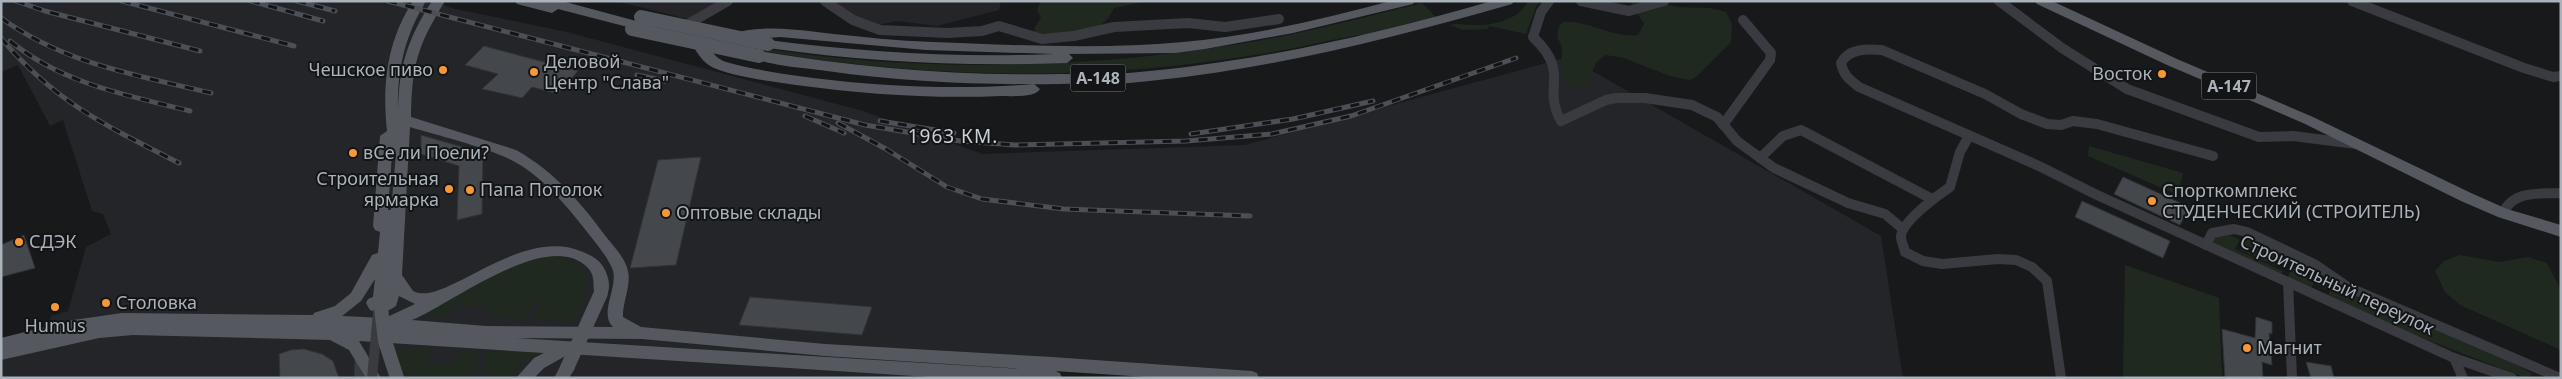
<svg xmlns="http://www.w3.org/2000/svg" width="2562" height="379" viewBox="0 0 2562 379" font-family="'Noto Sans',sans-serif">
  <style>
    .built { fill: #242528 }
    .green { fill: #202920 }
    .building { fill: #44474b; stroke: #323337 }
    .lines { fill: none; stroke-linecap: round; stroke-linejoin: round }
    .minor { stroke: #393b40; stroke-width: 10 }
    .major { fill: #55595f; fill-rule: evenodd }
    .rail-casing { stroke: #4c4f55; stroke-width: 5 }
    .rail { stroke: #131416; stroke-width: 3; stroke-dasharray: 9; stroke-linecap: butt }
    .minor-bridge { stroke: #393b40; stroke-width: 10 }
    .major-bridge { stroke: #55595f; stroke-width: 14 }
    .poi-dot { fill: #f69835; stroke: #131416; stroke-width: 2 }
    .labels { text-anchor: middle; stroke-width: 4; stroke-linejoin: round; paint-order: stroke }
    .shield { fill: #131416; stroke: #7d8389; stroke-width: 1 }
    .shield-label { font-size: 16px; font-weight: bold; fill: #aab2ba }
    .poi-label { font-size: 18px; fill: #aab2ba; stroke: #131416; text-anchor: start }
    .street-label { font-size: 18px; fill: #aab2ba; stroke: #131416 }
    .neighbourhood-label { font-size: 19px; letter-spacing: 1px; fill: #cbd0d6; stroke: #131416 }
  </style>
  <rect width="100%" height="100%" fill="#18191b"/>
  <g class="built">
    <polygon points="1,1 436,1 451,8 567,32 863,111 982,154 1245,145 1568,57 1881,236 1903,378 1239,378 981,364 976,378 1,378 1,354 44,340 51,316 68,311 86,247 111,234 103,214 92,211 63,120 50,126 18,65 1,72"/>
    <polygon points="615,1 725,1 692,20"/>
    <polygon points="824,1 1001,1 999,10 937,26 897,21 873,26"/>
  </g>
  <g class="green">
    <path d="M 1041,1 L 1148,1 L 1114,8 C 1111,14 1108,20 1103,23 C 1088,33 1050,37 1034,32 L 1035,27 L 1041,18 L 1037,10 Z"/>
    <path d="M 1528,1 L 1541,1 L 1536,7 L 1526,34 L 1489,26 L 1488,29 L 1462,30 L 1450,25 C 1458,23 1465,25 1473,25 C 1493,26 1519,20 1528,1 Z"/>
    <path d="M 1630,1 L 1655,1 L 1677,7 L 1710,8 L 1726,12 L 1732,24 L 1731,42 L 1697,76 L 1690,80 L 1670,76 L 1624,58 L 1606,55 C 1587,65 1595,80 1586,86 C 1572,94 1562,76 1561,64 C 1561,58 1564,51 1561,45 C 1561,43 1558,39 1557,38 L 1559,26 L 1563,22 C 1589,20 1612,39 1638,35 L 1644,24 Z"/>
    <path d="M 1422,3 L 1437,18 L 1364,37 L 1358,35 C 1325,41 1293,49 1261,54 C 1094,82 924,79 758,50 L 761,48 C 927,74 1098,69 1263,40 C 1317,30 1369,16 1422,3 Z"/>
    <polygon points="2089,146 2183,173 2178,195 2088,156"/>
    <polygon points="2225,233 2240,240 2235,249 2283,271 2280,277 2212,245 2215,237"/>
    <polygon points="2246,236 2282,251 2276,266 2240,250"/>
    <path d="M 554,255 C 600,264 588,291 573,322 L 532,319 L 542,304 L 533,303 L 528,319 L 491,317 L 485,306 L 453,306 L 448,316 L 414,315 L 516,265 L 527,260 Z"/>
    <polygon points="2460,255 2499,262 2528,257 2547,263 2561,290 2561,350 2460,305 2445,292 2435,271 2444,261"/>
    <polygon points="2295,258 2331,277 2325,289 2314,283 2310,290 2287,279"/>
    <polygon points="2125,265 2219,298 2222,378 2123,378"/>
    <polygon points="2336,281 2508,360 2533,374 2526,378 2397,328 2328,295"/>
    <polygon points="512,348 546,351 526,361 508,378 482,378 486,352"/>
    <polygon points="393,350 432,350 426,364 454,364 460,352 479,353 475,378 405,378"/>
  </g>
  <g class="building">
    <polygon points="484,46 578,71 558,94 532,87 522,98 482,89 498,74 465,65"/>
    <polygon points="421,135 483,153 482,214 457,220 459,166 421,154"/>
    <polygon points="701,157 676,265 630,268 658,160"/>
    <polygon points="2123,177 2189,207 2180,225 2114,194"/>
    <polygon points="2082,201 2170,241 2163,258 2075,217"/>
    <polygon points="24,235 35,268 1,277 1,245"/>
    <polygon points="750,297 861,306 872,307 862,335 739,325"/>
    <polygon points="2256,317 2272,322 2272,334 2269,333 2272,365 2262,362 2263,378 2225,378 2222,329 2255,338"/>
    <polygon points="304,349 322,354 333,361 339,378 280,378 279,354 291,350"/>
    <polygon points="2306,362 2331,366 2334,378 2311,378"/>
  </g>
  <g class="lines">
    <g class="minor">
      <polyline points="825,1 853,20 880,30 948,33 982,31 999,26 1042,39 1074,36 1114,27 1188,23 1225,27 1279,19"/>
      <path d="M 1549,1 L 1541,12 L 1533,37 C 1572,74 1541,86 1561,121 L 1606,100 L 1616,98 L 1645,98 L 1692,105 L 1717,117 L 1737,141 L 1774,168 L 1848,203 L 1885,214 L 1903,229"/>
      <polyline points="1581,1 1629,11 1664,1"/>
      <polyline points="1999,1 2062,48 2127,89 2259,137 2293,136 2356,144"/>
      <polyline points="2352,1 2524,68 2553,77 2561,76"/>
      <polyline points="683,27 728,1"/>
      <polyline points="1723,125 1770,60 1771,53 1743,20"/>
      <path d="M 1969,136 L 1960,152 L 1950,187 C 1938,195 1901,222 1901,237 C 1901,241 1904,247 1905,252 L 1923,261 L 1942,264 L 1998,259 L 2016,260 L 2032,267 L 2047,281 L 2061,378"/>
      <path d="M 2213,156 L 2097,124 L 2073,121 L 2061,125 L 2047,124 L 2021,114 L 1985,94 L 1882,50 C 1867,49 1849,48 1841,63 C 1843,75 1850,80 1859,87 L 2039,166 L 2095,194 L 2454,358"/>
      <polyline points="1760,158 1783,136 1801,130 1932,199"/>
      <path d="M 2503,213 C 2513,190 2540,194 2561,193"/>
      <polyline points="2206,245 2212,233 2234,229 2247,232 2316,265 2348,287 2560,378"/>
      <polyline points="2288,282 2292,378"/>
      <polyline points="359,378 360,355"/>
      <polyline points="2463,378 2454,358 2512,378"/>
    </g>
    <g class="major">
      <path d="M 413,1 L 426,1 C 405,36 397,69 398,110 C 399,66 408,38 432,1 L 445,1 C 417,47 412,64 411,117 L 516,150 C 554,171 582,204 607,238 C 615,248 625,258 628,271 C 631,284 624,299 623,313 L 623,317 L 641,327 L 825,344 L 1052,357 L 1252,371 L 1257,373 L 1259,378 L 1162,378 L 825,356 L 642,339 L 516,338 L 1055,371 L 1060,373 L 1062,378 L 945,378 L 569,354 L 544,368 L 534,378 L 516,378 L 534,358 L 544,353 L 359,341 L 381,378 L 366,378 L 349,350 L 330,340 L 133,335 L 99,338 L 1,360 L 1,338 L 73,320 L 122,313 L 313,315 L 314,313 L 335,306 L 351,293 L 372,255 L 378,253 L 380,232 L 375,230 L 373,226 L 380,136 L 387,131 C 382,85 387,41 413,1 ZM 410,127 C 442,137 496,149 522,166 C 546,182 566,205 584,228 C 593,240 606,254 612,268 C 620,286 598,312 613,327 L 486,326 L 412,320 C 451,304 549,227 588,268 C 597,278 591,288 596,297 L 601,299 L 606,297 C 612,286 608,274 602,265 C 597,258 590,255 583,252 C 520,224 444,308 413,291 L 402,275 ZM 392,154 L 396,154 L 391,210 L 388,210 ZM 375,279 L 373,297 L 368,299 L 366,303 L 370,310 C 380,314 388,312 396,306 L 399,296 L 415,304 L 385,318 L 342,316 L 361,301 Z"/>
      <polygon points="515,1 562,1 651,25 653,28 647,32 558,9 552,13 517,4"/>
      <path d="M 1391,1 L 1415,1 L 1413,4 L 1293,33 L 1205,49 L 1175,53 L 1069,54 L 1073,58 L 1067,63 C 967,67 868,62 768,48 L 762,44 L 768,40 C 863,52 958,58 1054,54 L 926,50 L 780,37 L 734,41 L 728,37 L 730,34 C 770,22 813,33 854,36 C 889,40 924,42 960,43 C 1033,46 1110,49 1183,42 C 1253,36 1323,19 1391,1 Z"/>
      <path d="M 1492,1 L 1514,1 L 1512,4 C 1387,40 1259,72 1129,83 C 1106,85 1083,83 1059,84 C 982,85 904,82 827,71 C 815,69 758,65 753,56 L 759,51 C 859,68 959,76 1061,74 C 1083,74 1106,75 1129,73 C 1252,63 1374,35 1492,1 Z"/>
      <polygon points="2035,1 2052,1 2177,59 2313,117 2471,193 2507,209 2561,225 2561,237 2498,217 2461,201 2303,123 2167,65 2037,4"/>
      <path d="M 696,36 C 708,39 710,57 726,62 C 754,70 784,74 813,78 C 887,87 960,90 1034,84 L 1040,89 C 1035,98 1011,96 1001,96 C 932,99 864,94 796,85 C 769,81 740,78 714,68 C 702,63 696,51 690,40 Z"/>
      <polygon points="567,362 572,363 575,368 569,378 554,378 562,363"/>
    </g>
    <g class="rail-casing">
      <g id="rail">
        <polyline points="16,1 45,11 200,51"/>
        <polyline points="122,1 294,46"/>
        <polyline points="251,1 323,21"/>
        <polyline points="297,1 335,11"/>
        <polyline points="388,1 865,125 960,141 1015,145 1186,141 1272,134 1351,116 1516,58"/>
        <path d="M 1,18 C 65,64 136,75 211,93"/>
        <path d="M 1,38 C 55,102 106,126 179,163"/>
        <path d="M 10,41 C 63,84 126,95 190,111"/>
        <polyline points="637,75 665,81"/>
        <polyline points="805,116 844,133"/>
        <polyline points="880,121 954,133"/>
        <polyline points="838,123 886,149 947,187 982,199 1064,209 1250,216"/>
        <polyline points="1191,134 1293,119 1373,101"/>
      </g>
    </g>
    <use href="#rail" class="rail"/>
    <polyline class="minor-bridge" points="372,378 378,312"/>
    <g class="major-bridge">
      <polyline points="641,17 768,44"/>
      <polyline points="632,29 759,56"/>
      <polyline points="380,299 385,341 397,378"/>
      <polyline points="567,368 601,293"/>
    </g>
  </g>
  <g class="poi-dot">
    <circle cx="443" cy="70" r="5"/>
    <circle cx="534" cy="72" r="5"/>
    <circle cx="2162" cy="74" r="5"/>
    <circle cx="353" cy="153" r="5"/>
    <circle cx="449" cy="189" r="5"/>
    <circle cx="470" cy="190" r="5"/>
    <circle cx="2152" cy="201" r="5"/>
    <circle cx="666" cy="213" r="5"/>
    <circle cx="19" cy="242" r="5"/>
    <circle cx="106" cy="303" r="5"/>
    <circle cx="55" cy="307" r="5"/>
    <circle cx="2247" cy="348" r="5"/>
  </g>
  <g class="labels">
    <g class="shield">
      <rect x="1070.5" y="64.5" width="55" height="27" rx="4"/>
      <rect x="2201.5" y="72.5" width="55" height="27" rx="4"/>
    </g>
    <g class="shield-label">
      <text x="1098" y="84">А-148</text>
      <text x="2229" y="92">А-147</text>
    </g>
    <g class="poi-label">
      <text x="544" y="68">Деловой<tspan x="544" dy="21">Центр "Слава"</tspan></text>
      <text x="433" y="76" text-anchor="end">Чешское пиво</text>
      <text x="2152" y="80" text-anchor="end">Восток</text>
      <text x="363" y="159">вСе ли Поели?</text>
      <text x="439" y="185" text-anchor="end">Строительная<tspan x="439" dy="21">ярмарка</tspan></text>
      <text x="480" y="196">Папа Потолок</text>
      <text x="2162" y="197">Спорткомплекс<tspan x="2162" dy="21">СТУДЕНЧЕСКИЙ (СТРОИТЕЛЬ)</tspan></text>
      <text x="676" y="219">Оптовые склады</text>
      <text x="29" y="248">СДЭК</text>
      <text x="116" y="309">Столовка</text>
      <text x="55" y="332" text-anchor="middle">Humus</text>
      <text x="2257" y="354">Магнит</text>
    </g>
    <g class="street-label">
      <text transform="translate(2337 285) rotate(25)" y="6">Строительный переулок</text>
    </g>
    <g class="neighbourhood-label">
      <text x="953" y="143">1963 КМ.</text>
    </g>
  </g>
  <rect width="2562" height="379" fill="none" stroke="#aab2ba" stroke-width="5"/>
</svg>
